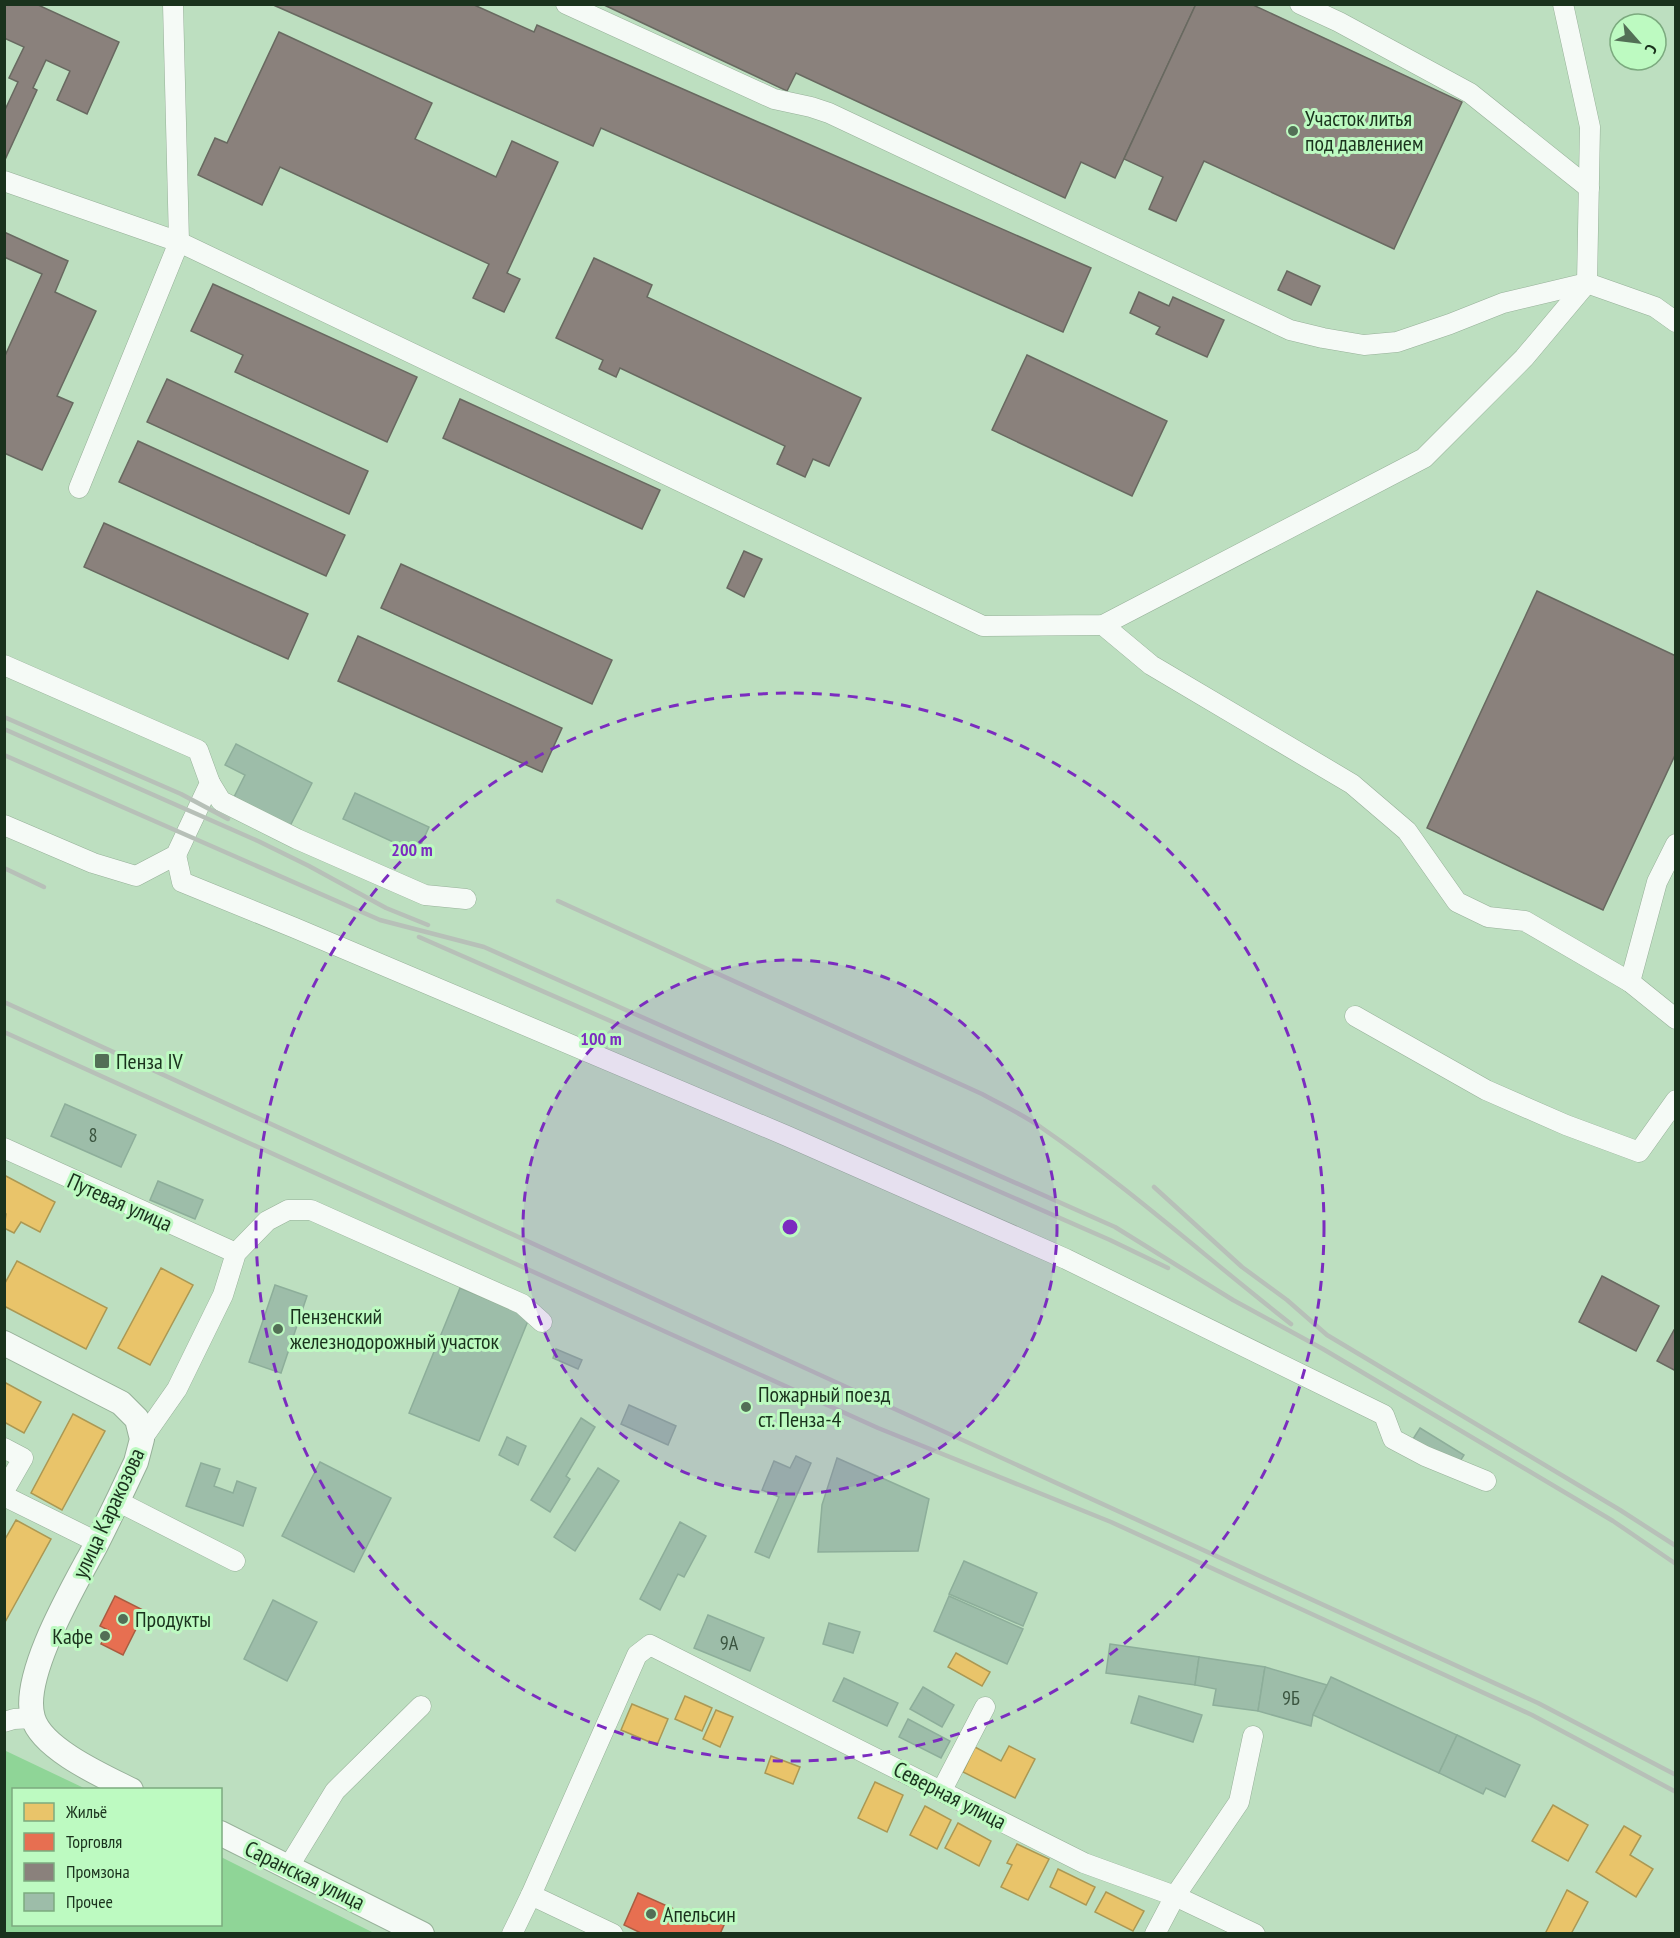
<svg xmlns="http://www.w3.org/2000/svg" width="1680" height="1938" viewBox="0 0 1680 1938" font-family="'PT Sans Narrow',sans-serif">
  <style>
    .green { fill: #8fd597 }
    .homes { fill: #e9c46a; stroke: #ab9853; stroke-width: 1.5 }
    .shops { fill: #e76f51; stroke: #aa5d41; stroke-width: 1.5 }
    .industry { fill: #8a817c; stroke: #686960; stroke-width: 1.5 }
    .building { fill: #9dbda9; stroke: #8dae9a; stroke-width: 1.5 }
    .lines { fill: none; stroke-linecap: round; stroke-linejoin: round }
    .minor-casing { stroke: #96b098; stroke-width: 21 }
    .major-casing { stroke: #96b098; stroke-width: 26 }
    .minor { stroke: #f5faf6; stroke-width: 20 }
    .major { stroke: #f5faf6; stroke-width: 24 }
    .rail { stroke: #b7c0b8; stroke-width: 4.5 }
    .ring { fill: none; stroke: #7b2cbf; stroke-width: 3; stroke-dasharray: 10 8 }
    .poi-dot { fill: #536f56; stroke: #bdfac1; stroke-width: 2 }
    .labels { text-anchor: middle; stroke-width: 6; stroke-linejoin: round; paint-order: stroke }
    .number-label { font-size: 20px; fill: #3b5540 }
    .poi-label { font-size: 22px; fill: #1a321d; stroke: #bdfac1; text-anchor: start }
    .street-label { font-size: 22px; fill: #1a321d; stroke: #bdfac1 }
    .centre { fill: #7b2cbf; stroke: #bdfac1; stroke-width: 3 }
    .ring-label { font-size: 18px; text-anchor: middle; font-weight: bold; fill: #7b2cbf; stroke: #bdfac1; stroke-width: 6; stroke-linejoin: round; paint-order: stroke }
  </style>
  <rect width="100%" height="100%" fill="#bddfc0"/>
  <polygon class="green" points="6,1751 86,1789 14,1790 14,1924 220,1924 221,1857 374,1933 5,1933 4,1752"/>
  <g class="homes">
    <polygon points="4,1175 55,1202 40,1232 21,1222 14,1233 4,1228 6,1214 4,1213"/>
    <polygon points="17,1261 107,1308 86,1349 4,1306 4,1285"/>
    <polygon points="161,1268 193,1285 150,1365 118,1348"/>
    <polygon points="4,1382 41,1402 24,1433 4,1422"/>
    <polygon points="73,1414 105,1431 62,1510 31,1493"/>
    <polygon points="16,1520 51,1539 4,1624 4,1541"/>
    <polygon points="956,1653 990,1672 982,1686 948,1667"/>
    <polygon points="685,1696 712,1708 702,1731 675,1719"/>
    <polygon points="632,1704 668,1719 657,1745 621,1730"/>
    <polygon points="716,1710 733,1717 720,1747 703,1739"/>
    <polygon points="1009,1746 1035,1759 1015,1798 963,1772 975,1747 1001,1761"/>
    <polygon points="771,1756 800,1767 793,1784 765,1773"/>
    <polygon points="875,1782 903,1795 887,1832 858,1818"/>
    <polygon points="1553,1805 1588,1825 1568,1861 1532,1841"/>
    <polygon points="925,1806 951,1820 937,1849 910,1835"/>
    <polygon points="958,1823 991,1841 979,1866 945,1848"/>
    <polygon points="1624,1826 1641,1836 1630,1855 1653,1869 1636,1897 1596,1872"/>
    <polygon points="1017,1844 1049,1859 1028,1900 1001,1887 1012,1865 1007,1863"/>
    <polygon points="1058,1869 1095,1887 1086,1905 1050,1887"/>
    <polygon points="1567,1890 1588,1902 1571,1934 1545,1934"/>
    <polygon points="1106,1892 1144,1911 1133,1931 1095,1912"/>
  </g>
  <g class="shops">
    <polygon points="115,1596 145,1611 123,1655 101,1644 108,1630 100,1626"/>
    <polygon points="638,1893 674,1909 672,1913 698,1924 702,1915 724,1925 720,1934 643,1934 624,1925"/>
  </g>
  <g class="industry">
    <polygon points="4,4 36,4 119,42 87,114 57,100 70,71 46,60 33,88 37,90 4,162 4,112 18,82 9,78 24,47 4,38"/>
    <polygon points="271,4 472,4 534,32 537,25 1091,268 1063,332 601,128 593,146"/>
    <polygon points="602,4 1196,4 1115,178 1081,162 1065,198 796,73 787,91"/>
    <polygon points="1196,4 1251,4 1462,102 1394,249 1204,161 1176,221 1149,209 1163,177 1124,159"/>
    <polygon points="279,32 432,103 415,139 496,177 512,141 558,162 507,273 520,279 504,312 473,298 489,264 280,167 262,205 198,175 215,138 227,143"/>
    <polygon points="4,232 68,261 55,292 96,311 57,396 73,403 42,470 4,453 4,358 42,274 4,257"/>
    <polygon points="594,258 652,285 647,297 861,398 829,466 813,459 805,477 777,464 785,446 620,368 616,377 599,369 603,360 556,338"/>
    <polygon points="1287,271 1320,286 1311,305 1278,290"/>
    <polygon points="213,284 417,377 387,442 235,372 243,355 191,331"/>
    <polygon points="1139,292 1169,306 1173,297 1224,320 1207,357 1156,334 1160,327 1130,313"/>
    <polygon points="1027,355 1167,421 1132,496 992,430"/>
    <polygon points="167,379 368,471 349,514 147,422"/>
    <polygon points="460,399 660,490 642,529 443,438"/>
    <polygon points="138,441 345,535 326,576 119,482"/>
    <polygon points="104,523 308,614 288,659 84,567"/>
    <polygon points="744,551 762,559 744,597 727,588"/>
    <polygon points="401,564 612,660 592,704 381,608"/>
    <polygon points="1537,591 1676,656 1676,753 1603,910 1427,828"/>
    <polygon points="358,636 562,728 542,772 338,681"/>
    <polygon points="1602,1276 1659,1306 1636,1351 1579,1322"/>
    <polygon points="1674,1330 1676,1331 1676,1371 1657,1361"/>
  </g>
  <g class="building">
    <polygon points="236,744 312,783 290,826 234,797 245,775 225,765"/>
    <polygon points="355,793 429,827 417,853 343,819"/>
    <polygon points="65,1104 136,1135 121,1167 51,1136"/>
    <polygon points="158,1181 203,1200 195,1219 150,1200"/>
    <polygon points="275,1285 307,1296 281,1373 249,1362"/>
    <polygon points="460,1288 530,1316 479,1441 409,1413"/>
    <polygon points="556,1349 582,1360 578,1369 553,1358"/>
    <polygon points="629,1405 676,1426 668,1445 621,1424"/>
    <polygon points="581,1418 595,1427 566,1476 570,1479 550,1512 531,1500"/>
    <polygon points="1420,1428 1464,1455 1457,1466 1413,1439"/>
    <polygon points="507,1437 526,1446 518,1465 499,1455"/>
    <polygon points="796,1456 811,1463 769,1558 755,1552 779,1497 762,1490 774,1461 790,1468"/>
    <polygon points="837,1458 929,1499 918,1551 818,1552 822,1505"/>
    <polygon points="320,1462 391,1498 354,1572 282,1536"/>
    <polygon points="201,1463 220,1469 214,1486 233,1493 237,1481 256,1488 243,1526 186,1506"/>
    <polygon points="598,1468 619,1481 575,1551 554,1537"/>
    <polygon points="680,1522 706,1536 684,1577 678,1574 660,1610 640,1599"/>
    <polygon points="964,1561 1037,1593 1023,1626 949,1594"/>
    <polygon points="949,1596 1023,1629 1007,1664 934,1631"/>
    <polygon points="273,1600 317,1622 287,1681 244,1659"/>
    <polygon points="708,1615 764,1638 750,1671 694,1648"/>
    <polygon points="829,1623 860,1632 853,1653 823,1644"/>
    <polygon points="1110,1644 1199,1657 1195,1685 1106,1673"/>
    <polygon points="1199,1657 1265,1667 1258,1711 1213,1705 1216,1689 1195,1685"/>
    <polygon points="1265,1667 1327,1685 1313,1715 1311,1726 1258,1711"/>
    <polygon points="1331,1677 1457,1735 1439,1773 1313,1715"/>
    <polygon points="844,1678 898,1703 887,1726 833,1701"/>
    <polygon points="923,1687 954,1705 942,1727 910,1709"/>
    <polygon points="1139,1696 1202,1715 1193,1742 1131,1723"/>
    <polygon points="908,1719 950,1741 941,1758 899,1737"/>
    <polygon points="1457,1735 1520,1765 1505,1797 1486,1788 1483,1794 1439,1773"/>
  </g>
  <g class="lines">
    <g class="minor-casing">
      <g id="minor">
        <polyline points="566,4 774,99 811,107 829,113 1290,330 1323,338 1364,345 1397,342 1450,324 1503,303 1587,283 1655,307 1676,322"/>
        <polyline points="1300,4 1339,22 1470,93 1589,188"/>
        <polyline points="4,181 179,242 983,626 1103,625 1424,458 1524,358 1587,283 1590,127 1563,4"/>
        <polyline points="79,488 179,242 173,4"/>
        <polyline points="1103,625 1151,665 1352,784 1407,831 1457,902 1488,917 1525,921 1630,982 1676,1019"/>
        <polyline points="4,665 198,750 210,783 176,855 136,876 93,863 4,825"/>
        <polyline points="210,783 221,801 297,839 425,895 466,899"/>
        <polyline points="176,855 182,882 295,928 787,1136 1066,1259 1384,1415 1393,1439 1425,1456 1486,1481"/>
        <polyline points="1630,982 1657,882 1676,844"/>
        <polyline points="1355,1016 1486,1090 1566,1125 1639,1152 1676,1100"/>
        <polyline points="4,1148 236,1253"/>
        <polyline points="142,1439 177,1389 223,1295 236,1253 267,1221 288,1210 311,1210 522,1304 542,1322"/>
        <polyline points="4,1448 23,1458 4,1491"/>
        <polyline points="4,1496 97,1542"/>
        <polyline points="117,1501 235,1561"/>
        <polyline points="4,1722 14,1719 33,1718"/>
        <polyline points="942,1790 985,1707"/>
        <polyline points="289,1866 335,1791 421,1706"/>
        <polyline points="531,1895 613,1934"/>
        <polyline points="512,1934 531,1895 637,1655 650,1645 1084,1863 1175,1896 1255,1934"/>
        <polyline points="1155,1934 1175,1896 1239,1802 1253,1736"/>
      </g>
    </g>
    <g class="major-casing">
      <g id="major">
        <path d="M 4,1343 L 121,1403 L 137,1419 L 142,1439 L 136,1462 C 123,1490 110,1517 96,1545 C 76,1583 20,1676 33,1718 C 42,1749 103,1776 131,1790"/>
        <polyline points="220,1833 422,1934"/>
      </g>
    </g>
    <use href="#minor" class="minor"/>
    <use href="#major" class="major"/>
    <g class="rail">
      <polyline points="4,717 181,794 228,819"/>
      <polyline points="4,729 258,841 309,866 386,908 428,925"/>
      <polyline points="4,755 380,920 484,947 1115,1227 1233,1300 1323,1349 1613,1521 1676,1564"/>
      <polyline points="4,868 44,887"/>
      <path d="M 558,901 L 982,1094 C 1002,1105 1024,1115 1042,1128 C 1129,1188 1208,1259 1291,1324"/>
      <polyline points="419,937 1110,1240 1168,1268"/>
      <polyline points="4,1002 1538,1703 1676,1775"/>
      <polyline points="4,1032 878,1428 1111,1522 1532,1715 1676,1792"/>
      <polyline points="1154,1187 1242,1267 1287,1300 1327,1335 1620,1510 1676,1546"/>
    </g>
  </g>
  <circle cx="790" cy="1227" r="267" fill="#7b2cbf" fill-opacity=".12"/>
  <g class="ring">
    <circle cx="790" cy="1227" r="267"/>
    <circle cx="790" cy="1227" r="534"/>
  </g>
  <g class="poi-dot">
    <circle cx="1293" cy="131" r="6"/>
    <rect x="94" y="1053" width="16" height="16" rx="3"/>
    <circle cx="278" cy="1329" r="6"/>
    <circle cx="746" cy="1407" r="6"/>
    <circle cx="123" cy="1619" r="6"/>
    <circle cx="105" cy="1636" r="6"/>
    <circle cx="651" cy="1914" r="6"/>
  </g>
  <g class="labels">
    <g class="number-label">
      <text x="93" y="1142">8</text>
      <text x="729" y="1650">9А</text>
      <text x="1291" y="1705">9Б</text>
    </g>
    <g class="poi-label">
      <text x="1305" y="126">Участок литья<tspan x="1305" dy="25">под давлением</tspan></text>
      <text x="116" y="1069">Пенза IV</text>
      <text x="290" y="1324">Пензенский<tspan x="290" dy="25">железнодорожный участок</tspan></text>
      <text x="758" y="1402">Пожарный поезд<tspan x="758" dy="25">ст. Пенза-4</tspan></text>
      <text x="135" y="1627">Продукты</text>
      <text x="93" y="1644" text-anchor="end">Кафе</text>
      <text x="663" y="1922">Апельсин</text>
    </g>
    <g class="street-label">
      <text transform="translate(120 1202) rotate(24)" y="8">Путевая улица</text>
      <text transform="translate(108 1513) rotate(-65)" y="8">улица Каракозова</text>
      <text transform="translate(950 1795) rotate(27)" y="8">Северная улица</text>
      <text transform="translate(305 1875) rotate(26)" y="8">Саранская улица</text>
    </g>
  </g>
  <circle cx="790" cy="1227" r="9" class="centre"/>
  <g class="ring-label">
    <text x="412" y="856">200 m</text>
    <text x="601" y="1045">100 m</text>
  </g>
  <rect width="1680" height="1938" fill="none" stroke="#1a321d" stroke-width="12"/>
  <rect x="12" y="1788" width="210" height="138" fill="#bdfac1" stroke="#7caa7f" stroke-width="1.5"/>
  <rect x="24" y="1803" width="30" height="18" fill="#e9c46a" stroke="#7caa7f" stroke-width="1.5"/>
  <text x="66" y="1818" font-size="18" fill="#1a321d">Жильё</text>
  <rect x="24" y="1833" width="30" height="18" fill="#e76f51" stroke="#7caa7f" stroke-width="1.5"/>
  <text x="66" y="1848" font-size="18" fill="#1a321d">Торговля</text>
  <rect x="24" y="1863" width="30" height="18" fill="#8a817c" stroke="#7caa7f" stroke-width="1.5"/>
  <text x="66" y="1878" font-size="18" fill="#1a321d">Промзона</text>
  <rect x="24" y="1893" width="30" height="18" fill="#9dbda9" stroke="#7caa7f" stroke-width="1.5"/>
  <text x="66" y="1908" font-size="18" fill="#1a321d">Прочее</text>
  <g transform="translate(1638 42) rotate(118)"><circle r="28" fill="#bdfac1" stroke="#7caa7f" stroke-width="1.5"/>
  <path d="M0-4.5L10 22L0 15L-10 22Z" fill="#536f56"/>
  <text y="-9" font-size="16" font-weight="bold" text-anchor="middle" fill="#1a321d">С</text>
  </g>
</svg>
